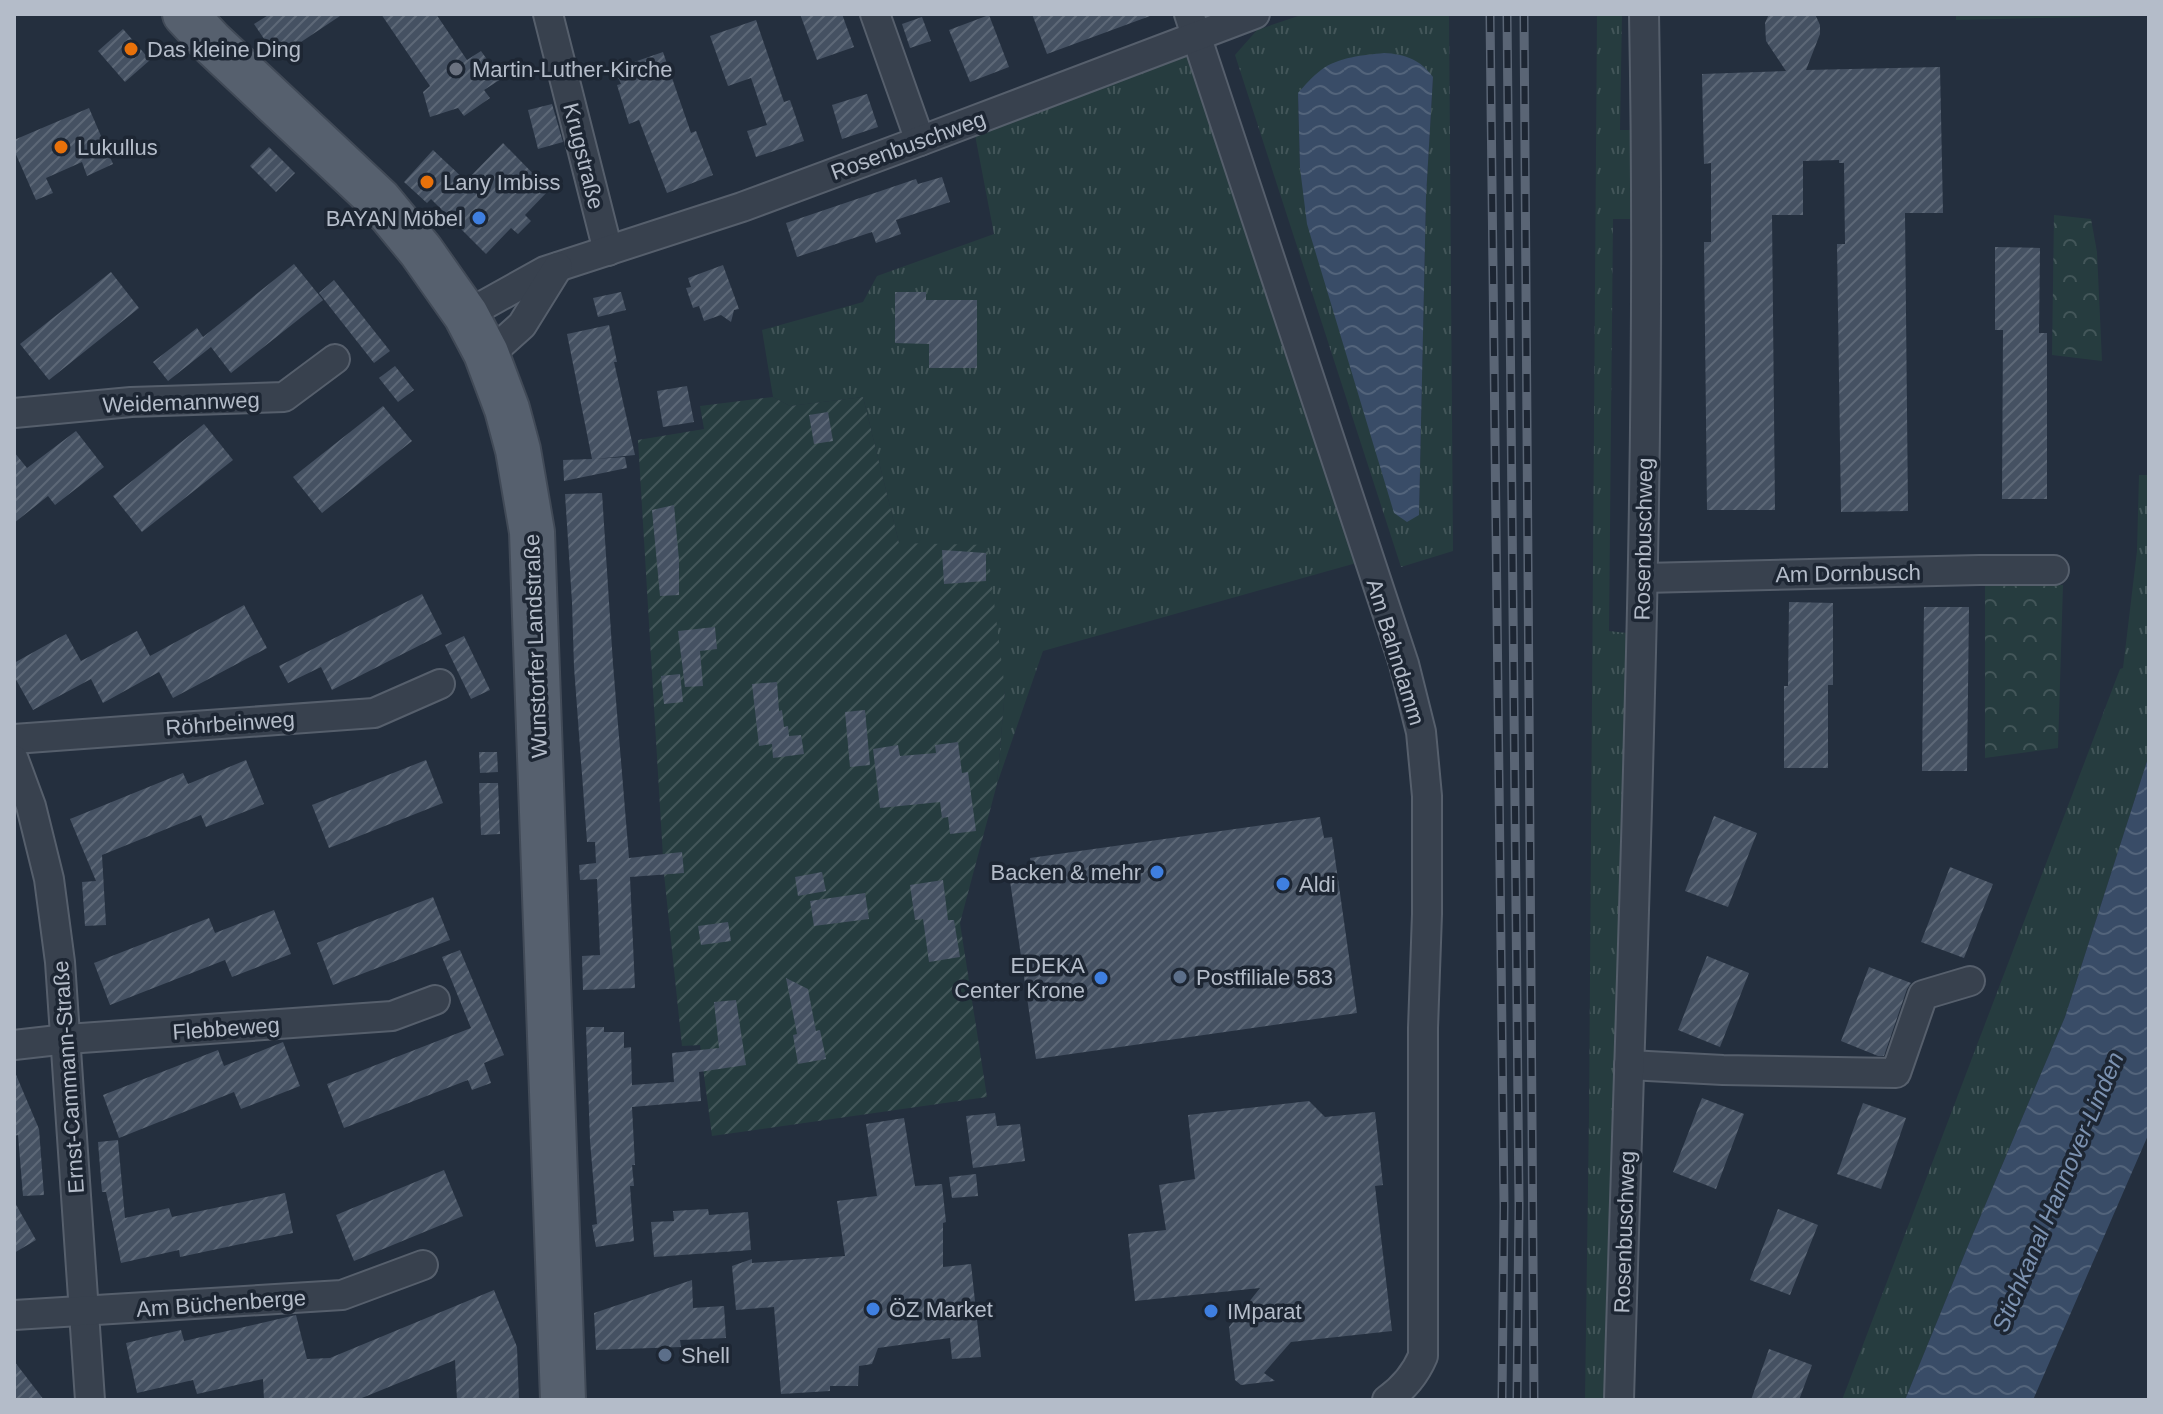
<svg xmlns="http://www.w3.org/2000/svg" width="2163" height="1414" viewBox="0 0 2163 1414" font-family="Arial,sans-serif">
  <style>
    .grass { fill: url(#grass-tufts); fill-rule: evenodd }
    .park { fill: url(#park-crowns) }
    .garden { fill: url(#garden-furrows) }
    .pitch { fill: #263c3f }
    .water { fill: url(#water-waves) }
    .building { fill: url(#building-hatch) }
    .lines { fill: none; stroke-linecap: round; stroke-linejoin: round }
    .minor-casing { stroke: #565f6c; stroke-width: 32 }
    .primary-casing { stroke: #414a57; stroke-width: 48 }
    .minor { stroke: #38414e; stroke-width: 28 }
    .primary { stroke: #56606e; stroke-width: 44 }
    .rail-casing { stroke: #5a6575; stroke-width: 9 }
    .rail { stroke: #1d2633; stroke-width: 6; stroke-dasharray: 18; stroke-linecap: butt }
    .food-dot { fill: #e8710a; stroke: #1d2633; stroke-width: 3 }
    .worship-dot { fill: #6b7280; stroke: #1d2633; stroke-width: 3 }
    .shop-dot { fill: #3f7fe0; stroke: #1d2633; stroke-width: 3 }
    .service-dot { fill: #5c6f8a; stroke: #1d2633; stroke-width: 3 }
    .labels { text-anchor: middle; stroke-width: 7; stroke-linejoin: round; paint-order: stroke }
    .poi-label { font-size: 22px; fill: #b4bcc9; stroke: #1d2633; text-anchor: start }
    .street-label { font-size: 22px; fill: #b4bcc9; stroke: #1d2633 }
    .water-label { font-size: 24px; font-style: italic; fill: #7c92b1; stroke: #1d2633 }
  </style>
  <defs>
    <pattern id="grass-tufts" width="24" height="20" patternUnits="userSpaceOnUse" patternTransform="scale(2)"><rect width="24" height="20" fill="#263c3f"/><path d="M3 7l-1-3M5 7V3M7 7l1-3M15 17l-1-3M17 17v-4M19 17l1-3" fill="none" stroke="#435659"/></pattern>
    <pattern id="park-crowns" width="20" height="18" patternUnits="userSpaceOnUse" patternTransform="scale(2)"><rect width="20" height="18" fill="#263c3f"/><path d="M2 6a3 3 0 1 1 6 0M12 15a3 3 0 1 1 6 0" fill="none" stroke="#435659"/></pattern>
    <pattern id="garden-furrows" width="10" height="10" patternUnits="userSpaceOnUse" patternTransform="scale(2)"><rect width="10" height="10" fill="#263c3f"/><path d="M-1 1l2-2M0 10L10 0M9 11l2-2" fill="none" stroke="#435659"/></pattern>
    <pattern id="water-waves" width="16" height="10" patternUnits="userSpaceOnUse" patternTransform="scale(2)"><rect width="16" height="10" fill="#394c67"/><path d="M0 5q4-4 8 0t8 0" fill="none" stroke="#53647b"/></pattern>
    <pattern id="building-hatch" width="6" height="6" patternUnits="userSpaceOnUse" patternTransform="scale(2)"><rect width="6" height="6" fill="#455162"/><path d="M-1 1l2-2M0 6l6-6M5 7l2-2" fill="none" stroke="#5d6877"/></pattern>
  </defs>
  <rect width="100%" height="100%" fill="#242f3e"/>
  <g class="grass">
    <path d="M 1304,14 L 1449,14 L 1453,551 L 1401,567 L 1235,55 L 1257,30 ZM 1433,77 L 1426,197 L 1419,515 L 1300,169 L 1298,93 Z"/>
    <polygon points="1597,14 1622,14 1620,130 1630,130 1631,219 1613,219 1609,631 1627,633 1617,1116 1608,1400 1585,1400 1589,1115"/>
    <polygon points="1189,55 1360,562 1043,651 997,784 1005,690 899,543 863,397 790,406 773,397 762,330 863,302 877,276 994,234 975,135"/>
    <polygon points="2139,475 2149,475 2149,755 2065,1017 1970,1241 1905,1400 1842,1400 2120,669 2123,668 2137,551"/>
  </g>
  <g class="park">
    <polygon points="2054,215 2091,219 2097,252 2102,361 2052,355"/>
    <polygon points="1985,585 2063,585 2058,748 1985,758"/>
  </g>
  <polygon class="garden" points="773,397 790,406 863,397 899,543 987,545 1005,690 997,784 960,923 987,1097 712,1136 700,1045 682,1046 664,874 638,440 704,429 700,406"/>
  <polygon class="pitch" points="1956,14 2134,14 2134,16 1956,20"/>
  <g class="water">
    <path d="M 1384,53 C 1405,54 1421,60 1433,77 L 1426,197 L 1419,515 L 1407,522 L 1394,513 L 1307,224 L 1300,168 L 1298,93 C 1305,85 1313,76 1321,70 C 1338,57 1364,55 1384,53 Z"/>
    <polygon points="2149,755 2149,1133 2033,1400 1905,1400 1970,1241 2065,1017"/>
  </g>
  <g class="building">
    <polygon points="270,14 343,14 277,58 254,24"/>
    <polygon points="381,14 436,14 467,60 481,51 501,79 484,90 490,98 464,116 458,108 430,117 423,92 430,86"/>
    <polygon points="800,14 842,14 854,47 817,60"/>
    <polygon points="1032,14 1149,14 1150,16 1047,54"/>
    <polygon points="1769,14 1815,14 1820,25 1820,34 1806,70 1940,67 1943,213 1905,213 1908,511 1841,512 1837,244 1845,244 1844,163 1839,163 1839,160 1803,161 1803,215 1772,215 1775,510 1707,510 1704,242 1711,242 1711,163 1704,164 1702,74 1786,71 1766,41 1765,23"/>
    <polygon points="989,15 1009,67 970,82 949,30"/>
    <polygon points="922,17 931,41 910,48 902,24"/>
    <polygon points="756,20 784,102 790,100 804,141 756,157 747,131 767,125 751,78 728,86 710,36"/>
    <polygon points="123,29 150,60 125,82 98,51"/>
    <polygon points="663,52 691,133 696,131 713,175 667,193 639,120 629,124 617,85 621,84 614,69"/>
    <polygon points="867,94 878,127 842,139 832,105"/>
    <polygon points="552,104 563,142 538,149 528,110"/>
    <polygon points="89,108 113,164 87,176 82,162 46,178 53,193 36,200 14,150 14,140"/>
    <polygon points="503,143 549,190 525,215 531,221 518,234 511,228 486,254 431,199 427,203 404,182 433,150 466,181"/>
    <polygon points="269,147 295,173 276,192 250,166"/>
    <polygon points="942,177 950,202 896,220 901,234 876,243 872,232 797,257 786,223 916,179 918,184"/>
    <polygon points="1995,247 2040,248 2039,333 2047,333 2047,499 2002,499 2003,330 1995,330"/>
    <polygon points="294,264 323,300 231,373 211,347 168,381 153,362 197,328 203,337"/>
    <polygon points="723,265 739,309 734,310 731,322 721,315 704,321 699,306 693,308 686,288 691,287 688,278"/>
    <polygon points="111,272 139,308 49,380 20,344"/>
    <polygon points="334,280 390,351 374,363 319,293"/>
    <polygon points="621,292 626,310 598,317 593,298"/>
    <polygon points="895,292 926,292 926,300 977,300 977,368 929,368 929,344 895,343"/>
    <polygon points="609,325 617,362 614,362 635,455 595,459 625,457 627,468 564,481 563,460 592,459 567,334"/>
    <polygon points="395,366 414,390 398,402 379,378"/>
    <polygon points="687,386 694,422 663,427 657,391"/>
    <polygon points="383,406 412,441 322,513 293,477"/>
    <polygon points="828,412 833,441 814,444 809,415"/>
    <polygon points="204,424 233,460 142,532 113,496"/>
    <polygon points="76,431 104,467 55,505 48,496 14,523 14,452 27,468"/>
    <polygon points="602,493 613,664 629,858 682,852 684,873 630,877 635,988 583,990 582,956 600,955 597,879 580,880 579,865 596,863 595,842 587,842 574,667 572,602 565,494"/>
    <polygon points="674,505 679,560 679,595 660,596 652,510"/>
    <polygon points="942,550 986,553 986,581 944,584"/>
    <polygon points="422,594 442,634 332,690 321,667 288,683 279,666"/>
    <polygon points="1789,602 1833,603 1833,685 1828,685 1828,768 1784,768 1784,686 1788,686"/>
    <polygon points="244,605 267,648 173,698 159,672 103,703 91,679 33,710 14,676 14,663 66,634 81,661 137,631 150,656"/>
    <polygon points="1924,607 1969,607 1967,771 1922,771"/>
    <polygon points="715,627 717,649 700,651 703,686 685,687 678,631"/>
    <polygon points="464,636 490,690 471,699 445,645"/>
    <polygon points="680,674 683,702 664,704 661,676"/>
    <polygon points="777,682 779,711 782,710 784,727 788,726 789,736 801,735 804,754 773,758 772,744 759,746 752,684"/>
    <polygon points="865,710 870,765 850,767 845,712"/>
    <polygon points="958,742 962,773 968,772 976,831 950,834 948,817 942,818 940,802 880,808 873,749 898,745 900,756 936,753 935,745"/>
    <polygon points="479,752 497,752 498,772 480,773"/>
    <polygon points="246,760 264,804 206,827 201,815 102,855 106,925 85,926 82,882 96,881 70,819 183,773 188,784"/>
    <polygon points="426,760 443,803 329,848 312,805"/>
    <polygon points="479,783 498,783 500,834 481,835"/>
    <polygon points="1714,816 1757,833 1728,907 1685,891"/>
    <polygon points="1320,817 1324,838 1332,837 1357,1013 1036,1059 1010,881 1033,878 1030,858"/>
    <polygon points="1950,867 1993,884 1964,958 1921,942"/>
    <polygon points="822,872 826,891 798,896 795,877"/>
    <polygon points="943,880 948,920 954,920 960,957 929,962 923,919 915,920 910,885"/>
    <polygon points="865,893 869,919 814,926 810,901"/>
    <polygon points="433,897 450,940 333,985 317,943"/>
    <polygon points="274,910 291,954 232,977 225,960 110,1005 94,963 209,918 215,933"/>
    <polygon points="728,922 731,941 701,945 698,926"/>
    <polygon points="460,950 504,1055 484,1063 491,1083 472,1090 468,1080 344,1128 327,1084 471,1028 442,957"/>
    <polygon points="1707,956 1749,973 1720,1047 1678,1030"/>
    <polygon points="1869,967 1911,983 1907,989 1884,1056 1878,1056 1841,1041"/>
    <polygon points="786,978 808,989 816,1031 820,1030 826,1059 798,1064 793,1035 797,1034"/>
    <polygon points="736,1000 746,1065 699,1072 701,1101 632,1107 635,1165 632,1165 634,1186 630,1186 634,1241 596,1247 592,1225 597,1224 590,1141 586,1027 604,1027 604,1032 624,1032 624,1048 631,1047 632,1085 674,1082 672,1053 719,1048 714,1002"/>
    <polygon points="283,1042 300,1086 241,1109 234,1092 119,1138 103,1095 218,1050 224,1066"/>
    <polygon points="14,1070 39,1129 44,1195 23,1196 18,1135 14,1136"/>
    <polygon points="1702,1098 1744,1114 1716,1189 1673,1172"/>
    <polygon points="1309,1101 1325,1117 1375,1112 1383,1185 1375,1186 1392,1331 1291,1342 1264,1373 1275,1381 1241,1385 1235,1380 1229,1327 1260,1288 1135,1301 1128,1234 1166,1230 1159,1185 1195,1179 1188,1115"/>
    <polygon points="1863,1103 1906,1118 1881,1189 1837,1174"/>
    <polygon points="995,1113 997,1126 1020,1124 1025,1161 973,1168 966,1116"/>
    <polygon points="904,1118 915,1186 942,1184 946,1222 943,1223 943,1267 971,1264 981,1357 952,1359 950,1338 878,1348 872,1364 859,1366 858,1386 830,1386 830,1391 781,1394 774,1307 736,1310 732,1266 752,1259 752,1263 845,1256 837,1201 877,1196 866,1124"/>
    <polygon points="118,1140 125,1218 169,1208 172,1217 285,1193 293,1233 180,1257 179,1250 121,1263 106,1192 102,1192 98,1142"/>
    <polygon points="444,1170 463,1216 354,1261 336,1215"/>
    <polygon points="976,1174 978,1196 952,1198 949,1177"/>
    <polygon points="14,1201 36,1240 14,1253"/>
    <polygon points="708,1209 709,1215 748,1212 751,1250 654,1257 651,1222 674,1221 673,1211"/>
    <polygon points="1778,1209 1818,1225 1790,1295 1750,1280"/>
    <polygon points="692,1280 693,1308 724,1306 726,1338 680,1340 681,1347 596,1350 594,1313"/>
    <polygon points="494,1290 517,1347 519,1400 457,1400 455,1360 357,1400 264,1400 263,1379 197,1394 193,1380 137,1393 126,1343 181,1330 184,1341 296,1315 307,1359 330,1358"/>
    <polygon points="1769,1349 1812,1365 1799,1400 1751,1400"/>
    <polygon points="14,1361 44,1400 14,1400"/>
  </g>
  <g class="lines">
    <g class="minor-casing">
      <g id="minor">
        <polyline points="548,14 608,251"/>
        <polyline points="875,14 920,141"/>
        <path d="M 1189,14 L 1404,664 L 1421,732 L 1427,796 L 1427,914 L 1423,1028 L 1423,1356 C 1415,1375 1404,1388 1387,1400"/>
        <polyline points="466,315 545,271 742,207 920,141 1255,14"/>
        <polyline points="486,353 502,343 522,325 558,267"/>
        <polyline points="14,413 131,402 284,397 335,359"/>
        <polyline points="1643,578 1979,570 2054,570"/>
        <polyline points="14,739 374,713 440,684"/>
        <polyline points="14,760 31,806 49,879 60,962 90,1400"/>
        <polyline points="14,1045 67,1039 392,1016 435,1000"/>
        <polyline points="1629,1065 1723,1070 1896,1073 1923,995 1970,981"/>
        <polyline points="14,1315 342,1295 423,1265"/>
        <path d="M 1619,1400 C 1632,938 1653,476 1644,14"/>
      </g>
    </g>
    <g class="primary-casing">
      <polyline id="primary" points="185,14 211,42 379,200 421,251 466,315 486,353 507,409 518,450 532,532 563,1400"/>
    </g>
    <use href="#minor" class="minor"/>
    <use href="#primary" class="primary"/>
    <g class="rail-casing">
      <g id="rail">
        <polyline points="1490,14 1504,1206 1502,1400"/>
        <polyline points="1507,14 1519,1204 1517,1400"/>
        <polyline points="1524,14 1534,1400"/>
      </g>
    </g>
    <use href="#rail" class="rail"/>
  </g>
  <g class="food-dot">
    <circle cx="131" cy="49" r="8"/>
    <circle cx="61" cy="147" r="8"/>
    <circle cx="427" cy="182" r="8"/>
  </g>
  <circle class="worship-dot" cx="456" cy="69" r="8"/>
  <g class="shop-dot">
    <circle cx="479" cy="218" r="8"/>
    <circle cx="1157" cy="872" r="8"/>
    <circle cx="1283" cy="884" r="8"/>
    <circle cx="1101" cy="978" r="8"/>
    <circle cx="873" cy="1309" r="8"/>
    <circle cx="1211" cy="1311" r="8"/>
  </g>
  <g class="service-dot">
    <circle cx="1180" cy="977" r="8"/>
    <circle cx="665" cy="1355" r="8"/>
  </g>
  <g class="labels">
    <g class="poi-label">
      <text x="147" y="57">Das kleine Ding</text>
      <text x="472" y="77">Martin-Luther-Kirche</text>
      <text x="77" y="155">Lukullus</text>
      <text x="443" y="190">Lany Imbiss</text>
      <text x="463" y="226" text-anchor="end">BAYAN Möbel</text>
      <text x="1141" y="880" text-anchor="end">Backen &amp; mehr</text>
      <text x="1299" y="892">Aldi</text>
      <text x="1085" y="973" text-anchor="end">EDEKA<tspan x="1085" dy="25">Center Krone</tspan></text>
      <text x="1196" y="985">Postfiliale 583</text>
      <text x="889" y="1317">ÖZ Market</text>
      <text x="1227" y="1319">IMparat</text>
      <text x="681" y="1363">Shell</text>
    </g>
    <g class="street-label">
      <text transform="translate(908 145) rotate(-20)" y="8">Rosenbuschweg</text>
      <text transform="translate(584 156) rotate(76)" y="8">Krugstraße</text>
      <text transform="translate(181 402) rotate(-2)" y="8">Weidemannweg</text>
      <text transform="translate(1643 539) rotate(-89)" y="8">Rosenbuschweg</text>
      <text transform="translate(1848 573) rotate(-1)" y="8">Am Dornbusch</text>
      <text transform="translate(535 646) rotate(-92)" y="8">Wunstorfer Landstraße</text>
      <text transform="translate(1396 652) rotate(73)" y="8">Am Bahndamm</text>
      <text transform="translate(230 723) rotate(-4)" y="8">Röhrbeinweg</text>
      <text transform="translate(226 1028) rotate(-4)" y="8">Flebbeweg</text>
      <text transform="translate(68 1077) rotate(-94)" y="8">Ernst-Cammann-Straße</text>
      <text transform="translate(1624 1232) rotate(-88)" y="8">Rosenbuschweg</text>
      <text transform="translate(221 1303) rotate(-4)" y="8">Am Büchenberge</text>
    </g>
    <g class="water-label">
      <text transform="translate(2058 1192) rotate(-67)" y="8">Stichkanal Hannover-Linden</text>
    </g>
  </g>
  <rect width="2163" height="1414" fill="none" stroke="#b4bcc9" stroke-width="32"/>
</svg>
